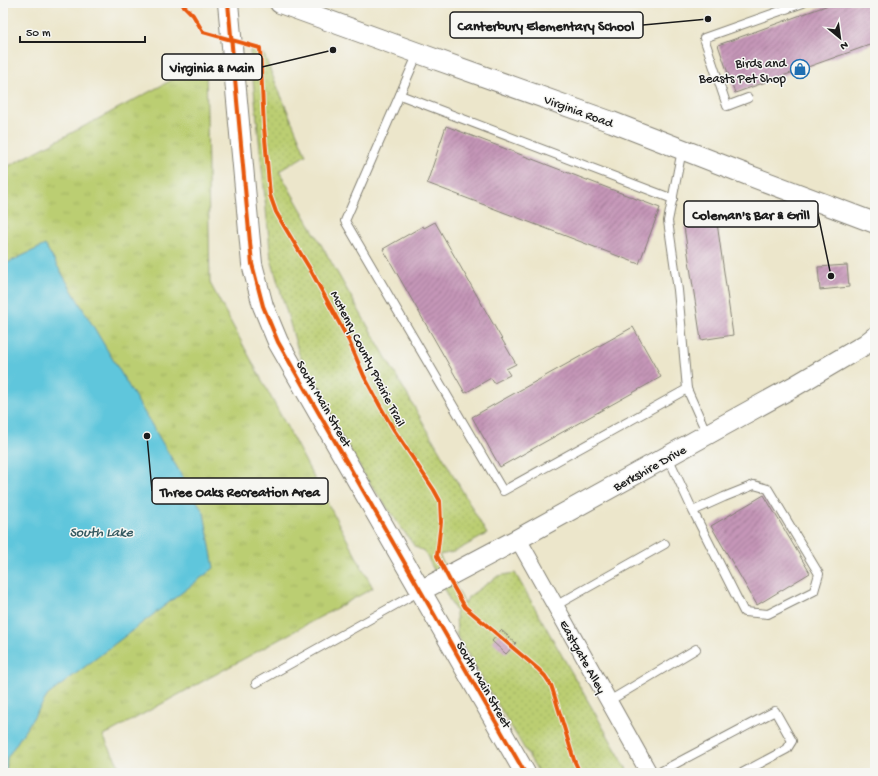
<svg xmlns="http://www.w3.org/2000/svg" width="878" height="776" viewBox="0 0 878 776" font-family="'Gochi Hand',sans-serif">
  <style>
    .grass { fill: url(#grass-dots); stroke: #6c7547 }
    .park { fill: url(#park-tufts); stroke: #6c7547 }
    .water { fill: #5fc6dc; stroke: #3e717c }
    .building { fill: url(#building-hatch) }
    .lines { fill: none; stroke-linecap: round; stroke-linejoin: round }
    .service-casing { stroke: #848174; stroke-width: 10 }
    .minor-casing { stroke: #848174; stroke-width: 18 }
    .tertiary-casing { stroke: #848174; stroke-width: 22 }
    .service { stroke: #fff; stroke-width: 8 }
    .minor { stroke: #fff; stroke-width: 16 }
    .tertiary { stroke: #fff; stroke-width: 20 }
    .cycleway-casing { stroke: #f6f6f2; stroke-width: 6 }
    .cycleway { stroke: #e8590c; stroke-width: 4 }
    .labels { text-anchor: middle; stroke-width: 3; stroke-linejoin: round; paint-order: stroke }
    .poi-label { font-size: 13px; fill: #1c1c1c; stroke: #f6f6f2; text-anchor: end }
    .street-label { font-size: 13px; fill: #1c1c1c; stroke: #f6f6f2 }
    .water-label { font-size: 14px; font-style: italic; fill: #33585f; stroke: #f6f6f2 }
    .leader { fill: none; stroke: #1c1c1c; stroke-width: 1.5 }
    .callout-dot { fill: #1c1c1c; stroke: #f6f6f2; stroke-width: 1.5 }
    .callout { fill: #f6f6f2; stroke: #1c1c1c; stroke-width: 1.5 }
    .callout-label { font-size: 14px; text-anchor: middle; font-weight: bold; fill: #1c1c1c }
  </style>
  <defs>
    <pattern id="grass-dots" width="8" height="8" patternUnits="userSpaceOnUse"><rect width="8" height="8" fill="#bbce72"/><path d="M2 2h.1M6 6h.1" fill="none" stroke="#a0b062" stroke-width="1.8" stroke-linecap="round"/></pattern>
    <pattern id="park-tufts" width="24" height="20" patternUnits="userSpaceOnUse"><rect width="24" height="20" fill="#bbce72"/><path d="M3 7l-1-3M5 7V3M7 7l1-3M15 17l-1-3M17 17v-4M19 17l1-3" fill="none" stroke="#a0b062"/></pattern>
    <pattern id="building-hatch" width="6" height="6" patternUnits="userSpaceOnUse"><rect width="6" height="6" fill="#c595b7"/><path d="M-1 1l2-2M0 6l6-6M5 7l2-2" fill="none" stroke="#9f7994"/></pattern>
  </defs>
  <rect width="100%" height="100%" fill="#f6f6f2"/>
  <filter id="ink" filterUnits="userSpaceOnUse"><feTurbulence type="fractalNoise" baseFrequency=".025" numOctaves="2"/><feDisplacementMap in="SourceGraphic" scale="8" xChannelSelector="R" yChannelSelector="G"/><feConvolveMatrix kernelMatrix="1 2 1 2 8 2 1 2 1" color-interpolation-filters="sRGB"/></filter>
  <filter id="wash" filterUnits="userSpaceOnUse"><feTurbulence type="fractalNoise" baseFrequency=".012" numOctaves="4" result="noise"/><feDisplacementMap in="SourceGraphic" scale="16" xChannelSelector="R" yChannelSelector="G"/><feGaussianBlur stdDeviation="0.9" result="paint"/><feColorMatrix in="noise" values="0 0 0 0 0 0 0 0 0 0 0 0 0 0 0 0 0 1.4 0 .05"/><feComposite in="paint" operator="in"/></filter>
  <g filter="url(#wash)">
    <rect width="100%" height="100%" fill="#ece6cb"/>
    <polygon class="grass" points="250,50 264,55 306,155 279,171 487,534 454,552 439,555 465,604 468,597 498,576 515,573 629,773 539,773 457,636 456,612 424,551 415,547 365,476 324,405 299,354 271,259"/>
    <polygon class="park" points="206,62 210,283 373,588 103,736 123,773 3,773 3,169"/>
    <polygon class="water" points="45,245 204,513 214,568 48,695 7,758 6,773 3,773 3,265"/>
    <g id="blocks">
      <g class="building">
        <polygon points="834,3 875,3 875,43 735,93 718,45"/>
        <polygon points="446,126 660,208 639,264 427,183"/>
        <polygon points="435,222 516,364 506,369 510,375 494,383 491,378 465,393 383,249 423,226 424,228"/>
        <polygon points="717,223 733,335 701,340 684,227"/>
        <polygon points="847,265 849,287 820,290 818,267"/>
        <polygon points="633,327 661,377 500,467 472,417"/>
        <polygon points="764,495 810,573 757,605 711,526"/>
        <polygon points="501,630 516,643 506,654 492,641"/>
      </g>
    </g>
  </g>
  <g filter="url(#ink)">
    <use href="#blocks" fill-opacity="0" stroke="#848174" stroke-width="1"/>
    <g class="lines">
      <g class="service-casing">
        <g id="service">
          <polyline points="418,53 345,221 503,491 687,389"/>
          <polyline points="400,95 673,199"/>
          <polyline points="748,98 727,106 704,38 803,3"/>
          <polyline points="682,150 668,221 678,290 687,389 707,434"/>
          <polyline points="668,457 693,511 724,497 754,485 768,489 819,574 814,591 768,614 744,612 693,511"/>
          <polyline points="555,606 665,544"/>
          <polyline points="256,683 420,591"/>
          <polyline points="609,701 696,649"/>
          <polyline points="658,773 775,711 792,741 787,749 742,773"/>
        </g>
      </g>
      <g class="minor-casing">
        <polyline id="minor" points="518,539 649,773"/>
      </g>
      <g class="tertiary-casing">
        <g id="tertiary">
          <polyline points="228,3 252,264 263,306 278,342 525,773"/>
          <polyline points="280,3 418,53 612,122 748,175 875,223"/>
          <polyline points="420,591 518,539 793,387 866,344 875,337"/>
        </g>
      </g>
      <use href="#service" class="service"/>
      <use href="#minor" class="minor"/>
      <use href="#tertiary" class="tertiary"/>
      <g class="cycleway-casing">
        <g id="cycleway">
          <polyline points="181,3 193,15 203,32 260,48 264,127 270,195 276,212 284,226 310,269 349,341 364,376 380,406 394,430 434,490 440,501 441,522 437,556 450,581 465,607 538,669 545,676 551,685 553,691 574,760 580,773"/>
          <polyline points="228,3 252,264 263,306 278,342 525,773"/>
        </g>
      </g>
      <use href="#cycleway" class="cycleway"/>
    </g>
  </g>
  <defs>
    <g id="shop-ring" transform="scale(1)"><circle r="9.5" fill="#f6f6f2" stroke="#1f6fb2" stroke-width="1.5"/><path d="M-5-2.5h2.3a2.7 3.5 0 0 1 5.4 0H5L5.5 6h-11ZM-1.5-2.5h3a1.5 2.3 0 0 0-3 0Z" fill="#1f6fb2"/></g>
  </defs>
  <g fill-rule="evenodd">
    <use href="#shop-ring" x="800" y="69"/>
  </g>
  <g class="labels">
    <g class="poi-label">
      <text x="786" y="67">Birds and<tspan x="786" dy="15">Beasts Pet Shop</tspan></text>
    </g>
    <g class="street-label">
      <text transform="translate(579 110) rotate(20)" y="5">Virginia Road</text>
      <text transform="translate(369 358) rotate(63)" y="5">McHenry County Prairie Trail</text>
      <text transform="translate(325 403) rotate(60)" y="5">South Main Street</text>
      <text transform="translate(649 467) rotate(-29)" y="5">Berkshire Drive</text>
      <text transform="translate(584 656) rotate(61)" y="5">Eastgate Alley</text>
      <text transform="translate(485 684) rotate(60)" y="5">South Main Street</text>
    </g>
    <g class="water-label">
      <text x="101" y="536">South Lake</text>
    </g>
  </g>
  <path class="leader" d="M708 19L643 25M333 50L262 67M831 276L818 214M147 436L152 491"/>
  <g class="callout-dot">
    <circle cx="708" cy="19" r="4"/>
    <circle cx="333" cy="50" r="4"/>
    <circle cx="831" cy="276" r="4"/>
    <circle cx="147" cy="436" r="4"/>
  </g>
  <g class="callout">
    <rect x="450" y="12" width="193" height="26" rx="4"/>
    <rect x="162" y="54" width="100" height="26" rx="4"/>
    <rect x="684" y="201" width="134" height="26" rx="4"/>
    <rect x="152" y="478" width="176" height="26" rx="4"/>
  </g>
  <g class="callout-label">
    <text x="546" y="30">Canterbury Elementary School</text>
    <text x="212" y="72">Virginia &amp; Main</text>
    <text x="751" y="219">Coleman's Bar &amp; Grill</text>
    <text x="240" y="496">Three Oaks Recreation Area</text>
  </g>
  <rect width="878" height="776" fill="none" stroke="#f6f6f2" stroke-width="16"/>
  <g transform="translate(840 38) rotate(151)" stroke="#f6f6f2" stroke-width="3" paint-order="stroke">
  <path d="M0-3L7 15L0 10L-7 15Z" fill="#1c1c1c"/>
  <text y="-6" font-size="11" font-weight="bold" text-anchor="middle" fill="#1c1c1c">N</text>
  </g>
  <path d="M20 36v6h125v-6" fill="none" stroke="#1c1c1c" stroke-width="2"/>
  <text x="26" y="36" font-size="12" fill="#1c1c1c" stroke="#f6f6f2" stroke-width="3" paint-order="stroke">50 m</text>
</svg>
